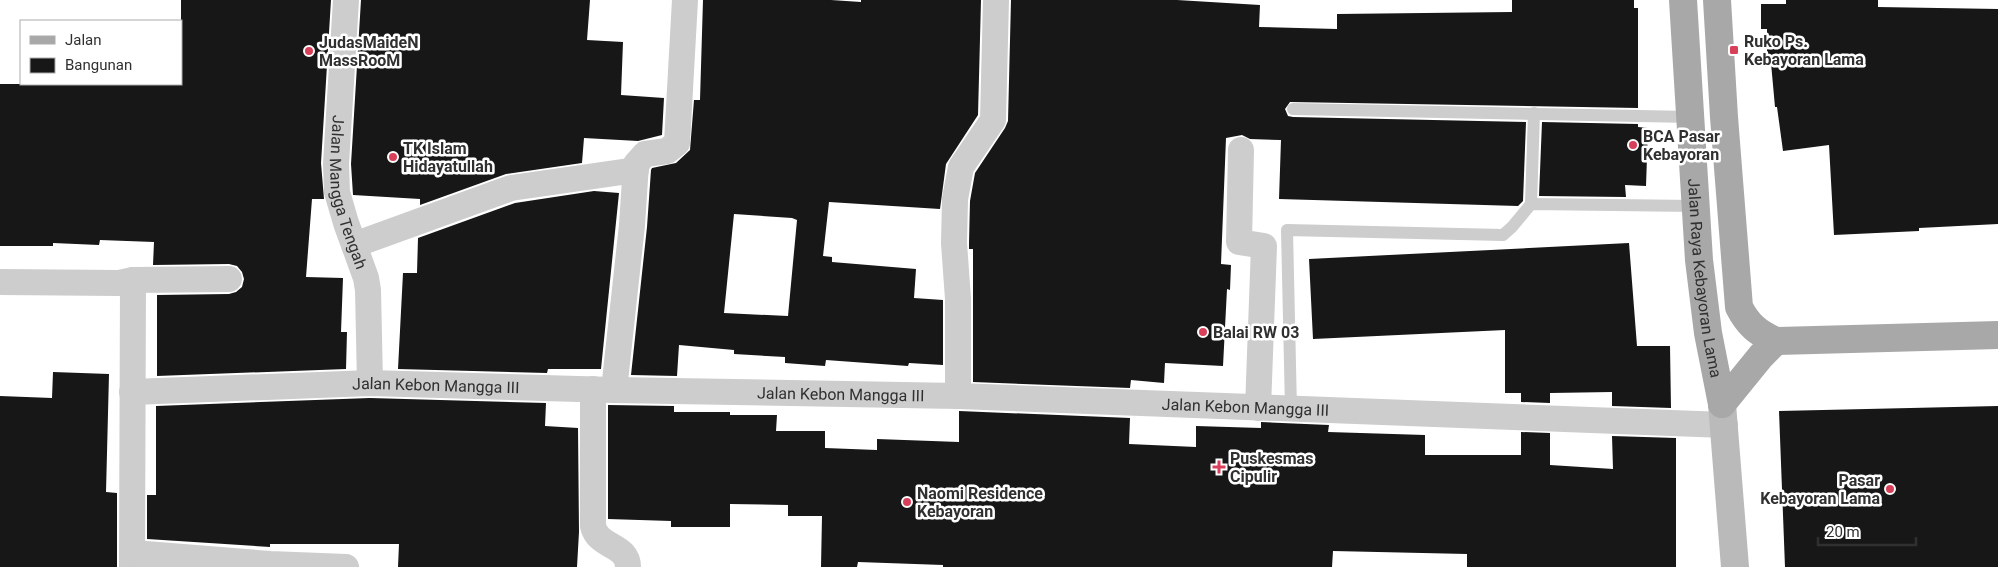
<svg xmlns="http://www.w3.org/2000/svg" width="1998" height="567" viewBox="0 0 1998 567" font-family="Roboto,sans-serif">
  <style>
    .building { fill: #171717; fill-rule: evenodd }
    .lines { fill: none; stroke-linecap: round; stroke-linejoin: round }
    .service { stroke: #cdcdcd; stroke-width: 12 }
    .minor { stroke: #cdcdcd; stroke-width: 26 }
    .secondary { stroke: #bababa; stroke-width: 28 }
    .primary { stroke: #a8a8a8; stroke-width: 28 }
    .poi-dot { fill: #d84059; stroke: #fff; stroke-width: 2 }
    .labels { text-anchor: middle; stroke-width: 5; stroke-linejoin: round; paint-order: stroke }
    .poi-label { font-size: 16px; font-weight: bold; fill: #303030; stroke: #fff; text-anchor: start }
    .street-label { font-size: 16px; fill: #303030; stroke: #fff }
  </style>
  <rect width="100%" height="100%" fill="#fff"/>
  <g class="building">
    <polygon points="181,0 331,0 321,163 324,199 312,199 306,277 343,278 341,332 347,332 346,369 157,376 157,295 229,294 236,292 242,287 244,279 242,272 237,266 229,264 153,265 154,242 100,240 99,245 53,243 53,246 0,246 0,84 181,84"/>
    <polygon points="361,0 590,0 587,40 623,42 621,95 664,98 662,135 638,141 584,138 582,163 506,174 420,205 420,199 353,195 351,164"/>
    <path d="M 703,0 L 831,0 L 861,2 L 861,0 L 981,0 L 978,115 L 946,164 L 940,209 L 829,202 L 823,256 L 832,257 L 832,262 L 916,269 L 914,298 L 943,300 L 943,365 L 909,363 L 908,366 L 826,360 L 825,366 L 785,363 L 785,357 L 734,354 L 734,350 L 679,345 L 677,376 L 631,375 L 647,227 L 651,170 L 652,168 L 676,163 L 690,150 L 694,100 L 700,100 ZM 734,214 L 792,218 L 797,220 L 788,316 L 724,313 Z"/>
    <polygon points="1011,0 1177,0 1260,5 1259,27 1337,29 1337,14 1512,12 1512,0 1634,0 1634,8 1638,8 1638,108 1290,102 1285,109 1288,116 1293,117 1526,122 1523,201 1518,206 1279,199 1281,140 1250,139 1242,135 1226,138 1221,264 1231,265 1230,290 1227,289 1223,366 1165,363 1164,383 1131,380 1130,388 973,382 973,249 969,249 969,243 970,201 975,173 1005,128 1008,121"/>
    <polygon points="1786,0 1878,0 1878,7 1998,9 1998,224 1919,228 1919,231 1834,235 1829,145 1783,151 1777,107 1775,107 1771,63 1767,63 1767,29 1761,29 1761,4 1786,4"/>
    <polygon points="1542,122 1638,124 1638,127 1648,128 1646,186 1625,185 1626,197 1539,196"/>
    <polygon points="594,191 619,193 601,369 548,369 547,373 398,369 403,273 417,273 418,238 515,203"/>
    <polygon points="1629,243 1637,346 1670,346 1671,408 1612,406 1612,392 1550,393 1550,403 1521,402 1521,393 1505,393 1505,330 1313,339 1309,259"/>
    <polygon points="53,372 109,374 106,492 117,493 117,567 0,567 0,396 52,398"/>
    <polygon points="370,398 546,403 545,426 578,428 579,532 577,567 398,567 399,544 270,544 270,547 147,539 147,495 156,495 156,406"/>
    <polygon points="608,405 674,406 674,412 730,412 730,415 777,415 776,431 825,431 825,448 877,450 877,439 959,442 959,411 1130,418 1129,444 1196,447 1196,426 1261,428 1261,422 1329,425 1328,432 1425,435 1425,455 1521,455 1521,432 1550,433 1550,465 1613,469 1612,436 1676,438 1676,567 1467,567 1467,554 1333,551 1332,567 943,567 943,565 858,562 857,567 821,567 822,516 788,516 788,505 730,504 730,527 671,527 671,521 608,519"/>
    <polygon points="1998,406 1998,567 1785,567 1779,411"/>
  </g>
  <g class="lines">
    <g class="service">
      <polyline points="1293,109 1690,117"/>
      <polyline points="1531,204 1534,113"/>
      <polyline points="1291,409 1287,230 1503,235 1512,227 1531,204 1695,206"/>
    </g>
    <g class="minor">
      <path id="s1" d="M 346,0 L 336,164 L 337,192 L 346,223 L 366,278 L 368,290 L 370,383"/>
      <polyline points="1241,150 1239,242 1264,246 1258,408"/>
      <polyline points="354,245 511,188 636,170"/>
      <polyline points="133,280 229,279"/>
      <polyline points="0,282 119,283 133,280 132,567"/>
      <path d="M 593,389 L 593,526 C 598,548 628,544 628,567"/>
      <polyline points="614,390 632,225 636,164 645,154 667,151 677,143 685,0"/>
      <path id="s2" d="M 132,392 L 370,383 L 614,390 L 958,396 L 1725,425"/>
      <polyline points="958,396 958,299 954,243 955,199 961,167 993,120 996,0"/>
      <polyline points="133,553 270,564 346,567"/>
    </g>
    <polyline class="secondary" points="1722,404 1735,567"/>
    <g class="primary">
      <path id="s3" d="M 1683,0 L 1699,260 L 1708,333 L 1722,404"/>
      <path d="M 1717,0 L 1724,117 L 1739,307 C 1748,325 1758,333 1776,341 L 1998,335"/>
      <polyline points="1722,404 1761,356 1776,341"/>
    </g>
  </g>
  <g class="poi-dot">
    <rect x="1729" y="45" width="10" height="10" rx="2.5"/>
    <circle cx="309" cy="51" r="5"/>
    <circle cx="1633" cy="145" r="5"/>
    <circle cx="393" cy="157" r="5"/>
    <circle cx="1203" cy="332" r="5"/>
    <path d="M1216.5 459.5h5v5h5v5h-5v5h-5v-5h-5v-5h5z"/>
    <circle cx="1890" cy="489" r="5"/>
    <circle cx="907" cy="502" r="5"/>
  </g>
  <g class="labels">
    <g class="poi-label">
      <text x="1744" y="47">Ruko Ps.<tspan x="1744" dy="18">Kebayoran Lama</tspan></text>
      <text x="319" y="48">JudasMaideN<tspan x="319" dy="18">MassRooM</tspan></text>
      <text x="1643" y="142">BCA Pasar<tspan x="1643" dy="18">Kebayoran</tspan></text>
      <text x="403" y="154">TK Islam<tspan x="403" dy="18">Hidayatullah</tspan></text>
      <text x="1213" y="338">Balai RW 03</text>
      <text x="1230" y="464">Puskesmas<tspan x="1230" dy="18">Cipulir</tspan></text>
      <text x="1880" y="486" text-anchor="end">Pasar<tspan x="1880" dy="18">Kebayoran Lama</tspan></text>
      <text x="917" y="499">Naomi Residence<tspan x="917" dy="18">Kebayoran</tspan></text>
    </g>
    <g class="street-label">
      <text dy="6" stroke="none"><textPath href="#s1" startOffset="194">Jalan Mangga Tengah</textPath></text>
      <text dy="6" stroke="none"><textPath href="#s3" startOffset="279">Jalan Raya Kebayoran Lama</textPath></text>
      <text dy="6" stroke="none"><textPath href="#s2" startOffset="304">Jalan Kebon Mangga III</textPath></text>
      <text dy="6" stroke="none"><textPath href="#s2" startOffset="709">Jalan Kebon Mangga III</textPath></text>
      <text dy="6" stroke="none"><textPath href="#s2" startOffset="1114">Jalan Kebon Mangga III</textPath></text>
    </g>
  </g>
  <rect x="20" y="20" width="162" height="65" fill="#ffffff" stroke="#acacac"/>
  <rect x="30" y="36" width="25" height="8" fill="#a8a8a8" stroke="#acacac"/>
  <text x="65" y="45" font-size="15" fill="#303030">Jalan</text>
  <rect x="30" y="58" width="25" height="15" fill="#171717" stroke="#acacac"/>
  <text x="65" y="70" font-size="15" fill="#303030">Bangunan</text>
  <path d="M1818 537v8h98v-8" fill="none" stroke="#303030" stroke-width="2.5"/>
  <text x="1826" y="537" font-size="15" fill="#303030" stroke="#ffffff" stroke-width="4" paint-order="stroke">20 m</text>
</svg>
